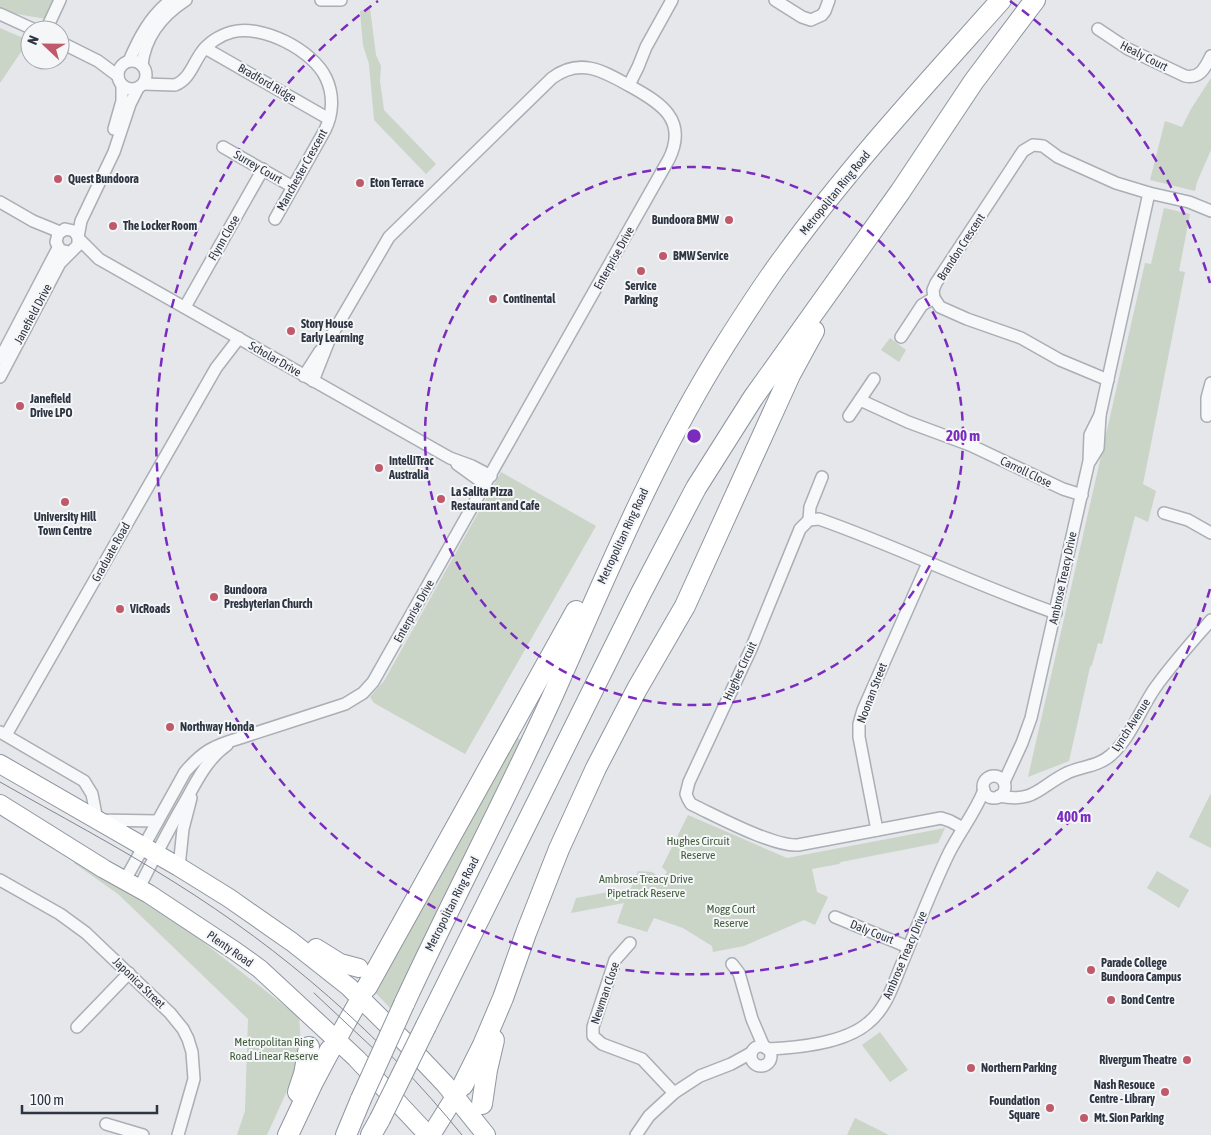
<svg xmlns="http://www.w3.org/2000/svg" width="1211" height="1135" viewBox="0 0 1211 1135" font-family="'Asap Condensed',sans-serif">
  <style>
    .green { fill: #cad4c7 }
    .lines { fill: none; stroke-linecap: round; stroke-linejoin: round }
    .minor-casing { stroke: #aaaeb5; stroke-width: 14 }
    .trunk-casing { stroke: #8e95a0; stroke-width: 20 }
    .motorway-casing { stroke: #8e95a0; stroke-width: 22 }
    .minor { stroke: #f7f8f9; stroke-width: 11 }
    .trunk { stroke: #fff; stroke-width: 18 }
    .motorway { stroke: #fff; stroke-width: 20 }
    .tram { stroke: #808793; stroke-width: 1 }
    .motorway-bridge-casing { stroke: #8e95a0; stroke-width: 22; stroke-linecap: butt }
    .motorway-bridge { stroke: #fff; stroke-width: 20 }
    .ring { fill: none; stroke: #7b2cbf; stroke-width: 2.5; stroke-dasharray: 9 6 }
    .poi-dot { fill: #c05a6b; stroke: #f4f6f8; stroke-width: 2 }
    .labels { text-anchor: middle; stroke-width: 4; stroke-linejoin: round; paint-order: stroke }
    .street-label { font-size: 12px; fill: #2e3542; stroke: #f4f6f8 }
    .poi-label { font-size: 12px; font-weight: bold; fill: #2e3542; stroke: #f4f6f8; text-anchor: start }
    .park-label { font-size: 12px; fill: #435c3d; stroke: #f4f6f8 }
    .centre { fill: #7b2cbf; stroke: #f4f6f8; stroke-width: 2.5 }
    .ring-label { font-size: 15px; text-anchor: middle; font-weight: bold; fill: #7b2cbf; stroke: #f4f6f8; stroke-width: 4; stroke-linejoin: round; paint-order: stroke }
  </style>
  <rect width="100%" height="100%" fill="#e5e7eb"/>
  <g class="green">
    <polygon points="0,0 55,0 46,19 11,13 0,9"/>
    <polygon points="370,8 376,55 381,66 380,81 384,110 436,164 426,174 374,120 369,64 363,45 360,11"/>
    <polygon points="0,28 30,41 30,44 21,52 0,83"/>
    <polygon points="1211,78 1211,150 1197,182 1195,191 1150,180 1165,121 1182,127 1191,109"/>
    <polygon points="1164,208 1190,214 1179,271 1185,272 1143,484 1156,491 1148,522 1135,516 1102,644 1098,643 1092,665 1090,667 1069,761 1028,777 1145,263 1151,264"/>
    <polygon points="890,338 906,350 899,362 881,350"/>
    <polygon points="501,472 596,526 465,754 374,703 370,697 384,681"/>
    <polygon points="513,736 521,740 478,833 391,1009 372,989"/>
    <polygon points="1211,793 1211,848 1189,837"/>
    <polygon points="688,815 787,858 945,828 938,843 841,862 839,864 812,869 817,892 828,897 815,925 804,920 744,946 713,952 712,946 683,928 654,918 647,932 617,923 624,903 571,913 576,898 631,888 638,871 652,872 662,879 667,872 662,867"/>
    <polygon points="76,859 194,935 299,1017 302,1058 267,1135 237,1135 245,1111 248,1019 118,894 74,863"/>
    <polygon points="1157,871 1189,890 1179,908 1147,888"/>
    <polygon points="880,1032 908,1070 890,1082 862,1045"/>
    <polygon points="855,1118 889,1135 847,1135"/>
  </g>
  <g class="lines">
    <g class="minor-casing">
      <g id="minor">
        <polyline points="321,0 341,0"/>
        <polyline points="775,0 802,17 811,20 822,15 825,11 829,0"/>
        <polyline points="0,14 35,30"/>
        <path d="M 1098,29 L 1128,49 L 1185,76 C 1200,79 1205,68 1211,56"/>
        <polyline points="46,30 60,0"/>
        <polyline points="60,42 98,61 118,76"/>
        <polyline points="205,48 329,119"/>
        <path d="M 129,61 C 139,38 150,16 171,0"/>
        <circle cx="132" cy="75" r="14"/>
        <path d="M 142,65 C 145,37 163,15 186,0"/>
        <path d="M 143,84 L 175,85 C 189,80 193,64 201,53 C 208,43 220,35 232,32 C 262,24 313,50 326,78 C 334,95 333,114 325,130 L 275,219"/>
        <polyline points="629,85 638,67 646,47 672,0"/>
        <polyline points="114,129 122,101 122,85"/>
        <polyline points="223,147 293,187"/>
        <polyline points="0,202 33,221 60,232"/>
        <polyline points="78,237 81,221 114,152 130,104 138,88"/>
        <polyline points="79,239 99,259 450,458 472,466 491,476"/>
        <polyline points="185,307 263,169"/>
        <polyline points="901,337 922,305 934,298"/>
        <polyline points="0,359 58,248"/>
        <polyline points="304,376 320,351"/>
        <polyline points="0,377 60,263 78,245 78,237 74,231 65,229 58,234 56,242 60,250 69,252"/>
        <polyline points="1108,380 1060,360 1021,338 967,319 940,307 934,298 933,290 936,283 1023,151 1033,145 1043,146 1058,157 1116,183 1149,193 1189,202 1211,211"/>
        <polyline points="860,400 908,422 970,445 1063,489 1082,495"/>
        <polyline points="849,416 874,379"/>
        <polyline points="1207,416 1207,398 1211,383"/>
        <polyline points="1090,461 1098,448 1100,415 1149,193"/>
        <polyline points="457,464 486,485"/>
        <polyline points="1164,513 1188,520 1211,533"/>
        <polyline points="809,520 810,507 822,477"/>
        <polyline points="0,732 84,781 92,794 97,820 157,821"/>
        <polyline points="6,735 216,368 239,338"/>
        <circle cx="994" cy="787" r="11"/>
        <polyline points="1004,782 1022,743 1031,718 1089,461 1090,435 1100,415"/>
        <path d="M 999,796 C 1034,803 1038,788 1065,774 C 1080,766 1098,767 1111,755 C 1130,739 1141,708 1155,688 C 1172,664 1192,642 1211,620"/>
        <path d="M 963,828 L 950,821 L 941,818 L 798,845 C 775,847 720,818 697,807 L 691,804 L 688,799 L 686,794 L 689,782 L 751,649 L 800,529 L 809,520 L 819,519 C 899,547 975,585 1056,613"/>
        <polyline points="877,830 859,737 859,724 863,710 928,563"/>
        <polyline points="179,867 183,829 191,798"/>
        <polyline points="0,880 60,914 86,933 170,1013 183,1029 188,1039 192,1052 194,1079 178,1135"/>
        <path d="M 125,880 L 185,772 C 203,751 213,746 240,738 L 345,704 L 363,693 L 373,682 L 669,159 C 688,120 661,103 630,86 C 603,71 580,57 552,78 L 389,237 L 330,338 L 313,381"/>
        <path d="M 139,888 C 154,858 169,829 186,800 C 197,780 208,758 227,745"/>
        <polyline points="835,917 908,947"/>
        <polyline points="630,943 615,960 593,1027 593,1036 602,1044 642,1059 674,1093"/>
        <polyline points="732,964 739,973 752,1019 764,1047"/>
        <polyline points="77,1027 129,973"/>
        <circle cx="761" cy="1056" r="10"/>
        <path d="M 767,1049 C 797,1048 845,1043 868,1023 C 887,1008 894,982 903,961 C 918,925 932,888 949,853 C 960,831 975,813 984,790"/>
        <polyline points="106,1124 143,1135"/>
        <polyline points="636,1135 649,1116 674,1093 700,1076 731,1064 751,1053"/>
      </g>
    </g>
    <g class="trunk-casing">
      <g id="trunk">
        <polyline points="0,764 179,867 229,898 292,942 349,987 407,1044 445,1084 486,1135"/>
        <polyline points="0,804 104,869 149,894 235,951 260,969 356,1058 428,1135"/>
        <polyline points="316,948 340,963 359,968"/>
        <polyline points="331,1050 365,990"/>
        <polyline points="431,1135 461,1087"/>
      </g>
    </g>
    <g class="motorway-casing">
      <g id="motorway">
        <polyline points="367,987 576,611"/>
        <path d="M 404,1004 C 452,900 506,799 553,695 C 606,576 655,456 725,345 C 744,315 763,285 784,257 C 850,166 927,83 1001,0"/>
        <polyline points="426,1026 640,595 696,488 753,398 900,192 974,81 1035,0"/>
        <polyline points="463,1085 483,1045 503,998 526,933 559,849 596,768 637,689 685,606 790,375 814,331"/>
        <polyline points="298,1092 304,1074 309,1047"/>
        <polyline points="482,1104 487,1070 494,1040"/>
        <polyline points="288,1135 313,1082 330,1050"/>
        <polyline points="346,1135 361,1099"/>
        <polyline points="371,1135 380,1119"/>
      </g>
    </g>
    <use href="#minor" class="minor"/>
    <use href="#trunk" class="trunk"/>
    <use href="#motorway" class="motorway"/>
    <g class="tram">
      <path d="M 0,782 C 58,815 117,846 174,882 C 283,950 381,1035 462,1135"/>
      <polyline points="314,993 376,1051"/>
    </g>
    <g class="motorway-bridge-casing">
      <g id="motorway-bridge">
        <polyline points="361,1099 404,1004"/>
        <polyline points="380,1119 426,1026"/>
      </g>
    </g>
    <use href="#motorway-bridge" class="motorway-bridge"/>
  </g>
  <g class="ring">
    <circle cx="694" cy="436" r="269"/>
    <path d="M1210 589A538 538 0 1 1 378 1M1010 1A538 538 0 0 1 1210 283"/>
  </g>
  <g class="poi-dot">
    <circle cx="58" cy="179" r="5"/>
    <circle cx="360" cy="183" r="5"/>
    <circle cx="729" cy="220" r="5"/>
    <circle cx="113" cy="226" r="5"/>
    <circle cx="663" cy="256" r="5"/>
    <circle cx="641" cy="271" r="5"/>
    <circle cx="493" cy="299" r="5"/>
    <circle cx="291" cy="331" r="5"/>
    <circle cx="20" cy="406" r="5"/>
    <circle cx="379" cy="468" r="5"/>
    <circle cx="441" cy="499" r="5"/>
    <circle cx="65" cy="502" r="5"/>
    <circle cx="214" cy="597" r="5"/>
    <circle cx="120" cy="609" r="5"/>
    <circle cx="170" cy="727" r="5"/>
    <circle cx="1091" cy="970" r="5"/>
    <circle cx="1111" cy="1000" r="5"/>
    <circle cx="1187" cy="1060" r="5"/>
    <circle cx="971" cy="1068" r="5"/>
    <circle cx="1165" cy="1092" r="5"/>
    <circle cx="1050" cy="1108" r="5"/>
    <circle cx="1084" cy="1118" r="5"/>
  </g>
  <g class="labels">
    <g class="street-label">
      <text transform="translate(1144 56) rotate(27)" y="4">Healy Court</text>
      <text transform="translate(267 83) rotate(30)" y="4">Bradford Ridge</text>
      <text transform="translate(258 167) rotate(30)" y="4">Surrey Court</text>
      <text transform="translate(302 170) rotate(-61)" y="4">Manchester Crescent</text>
      <text transform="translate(835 193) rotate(-51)" y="4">Metropolitan Ring Road</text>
      <text transform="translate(224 238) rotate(-60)" y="4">Flynn Close</text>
      <text transform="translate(961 247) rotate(-57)" y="4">Brandon Crescent</text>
      <text transform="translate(614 258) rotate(-61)" y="4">Enterprise Drive</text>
      <text transform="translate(33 314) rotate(-62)" y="4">Janefield Drive</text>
      <text transform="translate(275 359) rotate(30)" y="4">Scholar Drive</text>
      <text transform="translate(1026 472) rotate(26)" y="4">Carroll Close</text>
      <text transform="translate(623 536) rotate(-65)" y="4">Metropolitan Ring Road</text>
      <text transform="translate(111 552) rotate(-61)" y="4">Graduate Road</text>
      <text transform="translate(1063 578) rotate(-78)" y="4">Ambrose Treacy Drive</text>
      <text transform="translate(414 611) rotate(-61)" y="4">Enterprise Drive</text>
      <text transform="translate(740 671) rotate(-65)" y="4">Hughes Circuit</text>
      <text transform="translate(872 693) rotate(-69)" y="4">Noonan Street</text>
      <text transform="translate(1131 725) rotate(-57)" y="4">Lynch Avenue</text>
      <text transform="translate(452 904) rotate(-63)" y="4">Metropolitan Ring Road</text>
      <text transform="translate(872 932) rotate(22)" y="4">Daly Court</text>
      <text transform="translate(230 949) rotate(35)" y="4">Plenty Road</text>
      <text transform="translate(905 955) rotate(-67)" y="4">Ambrose Treacy Drive</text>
      <text transform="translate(139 983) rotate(44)" y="4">Japonica Street</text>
      <text transform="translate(605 993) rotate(-71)" y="4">Newman Close</text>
    </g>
    <g class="poi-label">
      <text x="68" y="183">Quest Bundoora</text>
      <text x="370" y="187">Eton Terrace</text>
      <text x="719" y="224" text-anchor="end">Bundoora BMW</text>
      <text x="123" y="230">The Locker Room</text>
      <text x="673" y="260">BMW Service</text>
      <text x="641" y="290" text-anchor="middle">Service<tspan x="641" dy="14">Parking</tspan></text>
      <text x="503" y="303">Continental</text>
      <text x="301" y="328">Story House<tspan x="301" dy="14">Early Learning</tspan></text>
      <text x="30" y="403">Janefield<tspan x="30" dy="14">Drive LPO</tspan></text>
      <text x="389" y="465">IntelliTrac<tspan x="389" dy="14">Australia</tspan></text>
      <text x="451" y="496">La Salita Pizza<tspan x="451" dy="14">Restaurant and Cafe</tspan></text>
      <text x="65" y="521" text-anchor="middle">University Hill<tspan x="65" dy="14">Town Centre</tspan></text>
      <text x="224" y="594">Bundoora<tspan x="224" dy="14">Presbyterian Church</tspan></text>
      <text x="130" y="613">VicRoads</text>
      <text x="180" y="731">Northway Honda</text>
      <text x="1101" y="967">Parade College<tspan x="1101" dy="14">Bundoora Campus</tspan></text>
      <text x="1121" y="1004">Bond Centre</text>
      <text x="1177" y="1064" text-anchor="end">Rivergum Theatre</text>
      <text x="981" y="1072">Northern Parking</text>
      <text x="1155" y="1089" text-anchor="end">Nash Resouce<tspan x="1155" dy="14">Centre - Library</tspan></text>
      <text x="1040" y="1105" text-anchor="end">Foundation<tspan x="1040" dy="14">Square</tspan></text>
      <text x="1094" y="1122">Mt. Sion Parking</text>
    </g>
    <g class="park-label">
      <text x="698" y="845">Hughes Circuit<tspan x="698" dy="14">Reserve</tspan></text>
      <text x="646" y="883">Ambrose Treacy Drive<tspan x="646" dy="14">Pipetrack Reserve</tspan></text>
      <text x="731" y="913">Mogg Court<tspan x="731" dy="14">Reserve</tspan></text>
      <text x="274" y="1046">Metropolitan Ring<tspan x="274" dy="14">Road Linear Reserve</tspan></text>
    </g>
  </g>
  <circle cx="694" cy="436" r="8" class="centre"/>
  <g class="ring-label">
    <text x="963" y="441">200 m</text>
    <text x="1074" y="822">400 m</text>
  </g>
  <g transform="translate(45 45) rotate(292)"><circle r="24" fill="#f4f6f8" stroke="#a5a9af"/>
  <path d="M0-4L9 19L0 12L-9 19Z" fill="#c05a6b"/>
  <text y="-8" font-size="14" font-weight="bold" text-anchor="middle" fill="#2e3542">N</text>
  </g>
  <path d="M22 1105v8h135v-8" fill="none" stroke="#2e3542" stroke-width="2.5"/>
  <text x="30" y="1105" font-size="15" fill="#2e3542" stroke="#f4f6f8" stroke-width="4" paint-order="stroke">100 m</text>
</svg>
